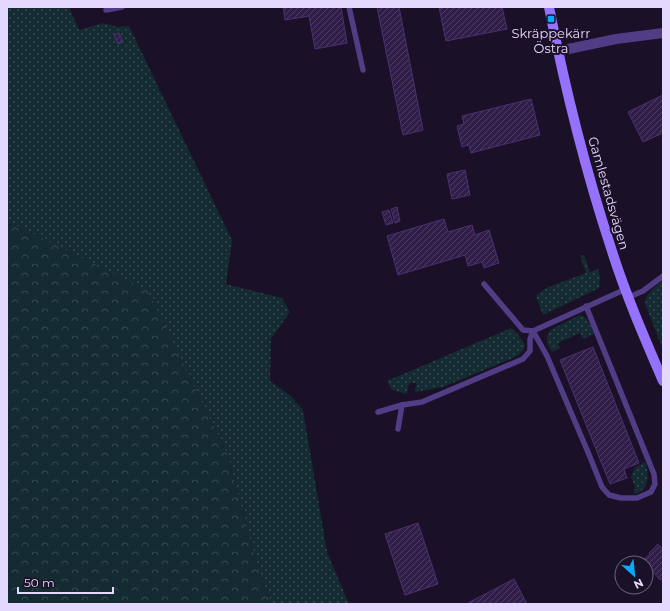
<svg xmlns="http://www.w3.org/2000/svg" width="670" height="611" viewBox="0 0 670 611" font-family="Montserrat,sans-serif">
  <style>
    .grass { fill: url(#grass-dots) }
    .forest { fill: url(#forest-crowns) }
    .building { fill: url(#building-hatch); stroke: #4d2f73 }
    .lines { fill: none; stroke-linecap: round; stroke-linejoin: round }
    .lane { stroke: #513d85; stroke-width: 5.5 }
    .street { stroke: #513d85; stroke-width: 10 }
    .secondary { stroke: #9671fb; stroke-width: 10 }
    .poi-dot { fill: #09a8f9; stroke: #1a1027; stroke-width: 1.5 }
    .labels { text-anchor: middle; stroke-width: 4; stroke-linejoin: round; paint-order: stroke }
    .poi-label { font-size: 13px; fill: #e5d8fe; stroke: #1a1027 }
    .street-label { font-size: 13px; fill: #e5d8fe; stroke: #1a1027 }
  </style>
  <defs>
    <pattern id="grass-dots" width="8" height="8" patternUnits="userSpaceOnUse"><rect width="8" height="8" fill="#142b31"/><path d="M2 2h.1M6 6h.1" fill="none" stroke="#364950" stroke-width="1.8" stroke-linecap="round"/></pattern>
    <pattern id="forest-crowns" width="20" height="18" patternUnits="userSpaceOnUse"><rect width="20" height="18" fill="#142b31"/><path d="M2 6a3 3 0 1 1 6 0M12 15a3 3 0 1 1 6 0" fill="none" stroke="#364950"/></pattern>
    <pattern id="building-hatch" width="6" height="6" patternUnits="userSpaceOnUse"><rect width="6" height="6" fill="#301d48"/><path d="M-1 1l2-2M0 6l6-6M5 7l2-2" fill="none" stroke="#4e3d63"/></pattern>
  </defs>
  <rect width="100%" height="100%" fill="#1a1027"/>
  <g class="grass">
    <polygon points="7,7 69,7 79,30 103,23 118,27 129,26 232,240 226,284 282,298 290,312 271,339 270,381 291,396 303,410 327,552 349,604 272,604 259,573 227,453 195,389 12,223 7,226"/>
    <polygon points="580,255 584,255 590,272 598,269 600,277 599,288 543,315 536,296 546,288 586,273"/>
    <path d="M 663,280 L 663,350 L 645,303 C 646,293 656,286 663,280 Z"/>
    <polygon points="580,315 586,318 593,329 594,334 583,339 580,333 558,343 560,348 552,352 547,343 547,336 550,331 554,328"/>
    <path d="M 511,328 L 517,333 L 525,345 C 524,352 518,355 513,358 L 443,387 L 415,392 L 415,389 L 417,384 L 416,383 L 411,383 L 408,386 L 407,394 L 392,390 L 387,381 Z"/>
    <path d="M 645,462 C 650,474 649,492 634,494 L 635,486 L 631,477 L 635,467 Z"/>
  </g>
  <polygon class="forest" points="12,223 147,290 227,453 259,573 272,604 7,604 7,226"/>
  <g class="building">
    <polygon points="283,7 341,7 347,43 315,49 309,16 285,20"/>
    <polygon points="377,7 399,7 423,130 403,135"/>
    <polygon points="439,7 502,7 507,29 446,41"/>
    <polygon points="119,33 123,42 118,44 114,35"/>
    <polygon points="663,95 663,133 643,142 628,112"/>
    <polygon points="531,99 540,135 471,153 469,145 462,147 457,126 464,124 462,116"/>
    <polygon points="465,170 470,195 452,199 447,174"/>
    <polygon points="397,207 400,221 395,223 391,209"/>
    <polygon points="389,210 393,223 386,225 382,212"/>
    <polygon points="444,219 448,232 472,225 475,235 489,230 499,263 484,268 482,262 468,266 465,255 398,275 387,236"/>
    <polygon points="593,347 639,463 624,469 627,478 610,484 560,360"/>
    <polygon points="418,523 438,584 405,595 385,534"/>
    <polygon points="658,544 663,550 663,578 660,580 643,560 650,554 649,553"/>
    <polygon points="514,579 527,604 469,604 468,603"/>
  </g>
  <g class="lines">
    <g class="lane">
      <polyline points="349,7 363,70"/>
      <polyline points="106,10 122,7"/>
      <polyline points="484,284 523,330 533,331 547,356 590,457 602,487 609,495 621,498 637,498 651,492 655,484 654,474 586,306"/>
      <polyline points="629,297 643,291 663,276"/>
      <polyline points="378,412 402,405 422,402 523,359 530,351 530,339 533,331 626,289"/>
      <polyline points="398,429 402,405"/>
    </g>
    <polyline class="street" points="559,51 616,39 663,33"/>
    <path class="secondary" d="M 549,7 C 565,88 585,169 611,248 C 625,293 644,337 663,381"/>
  </g>
  <rect class="poi-dot" x="547" y="15" width="8" height="8" rx="2"/>
  <g class="labels">
    <g class="poi-label">
      <text x="551" y="38">Skräppekärr<tspan x="551" dy="15">Östra</tspan></text>
    </g>
    <g class="street-label">
      <text transform="translate(609 193) rotate(74)" y="5">Gamlestadsvägen</text>
    </g>
  </g>
  <rect width="670" height="611" fill="none" stroke="#e5d8fe" stroke-width="16"/>
  <g transform="translate(634 575) rotate(153)"><circle r="19" fill="#1a1027" stroke="#6b607d"/>
  <path d="M0-3L7 15L0 10L-7 15Z" fill="#09a8f9"/>
  <text y="-6" font-size="11" font-weight="bold" text-anchor="middle" fill="#e5d8fe">N</text>
  </g>
  <path d="M18 587v6h95v-6" fill="none" stroke="#e5d8fe" stroke-width="2"/>
  <text x="24" y="587" font-size="12" fill="#e5d8fe" stroke="#1a1027" stroke-width="3" paint-order="stroke">50 m</text>
</svg>
